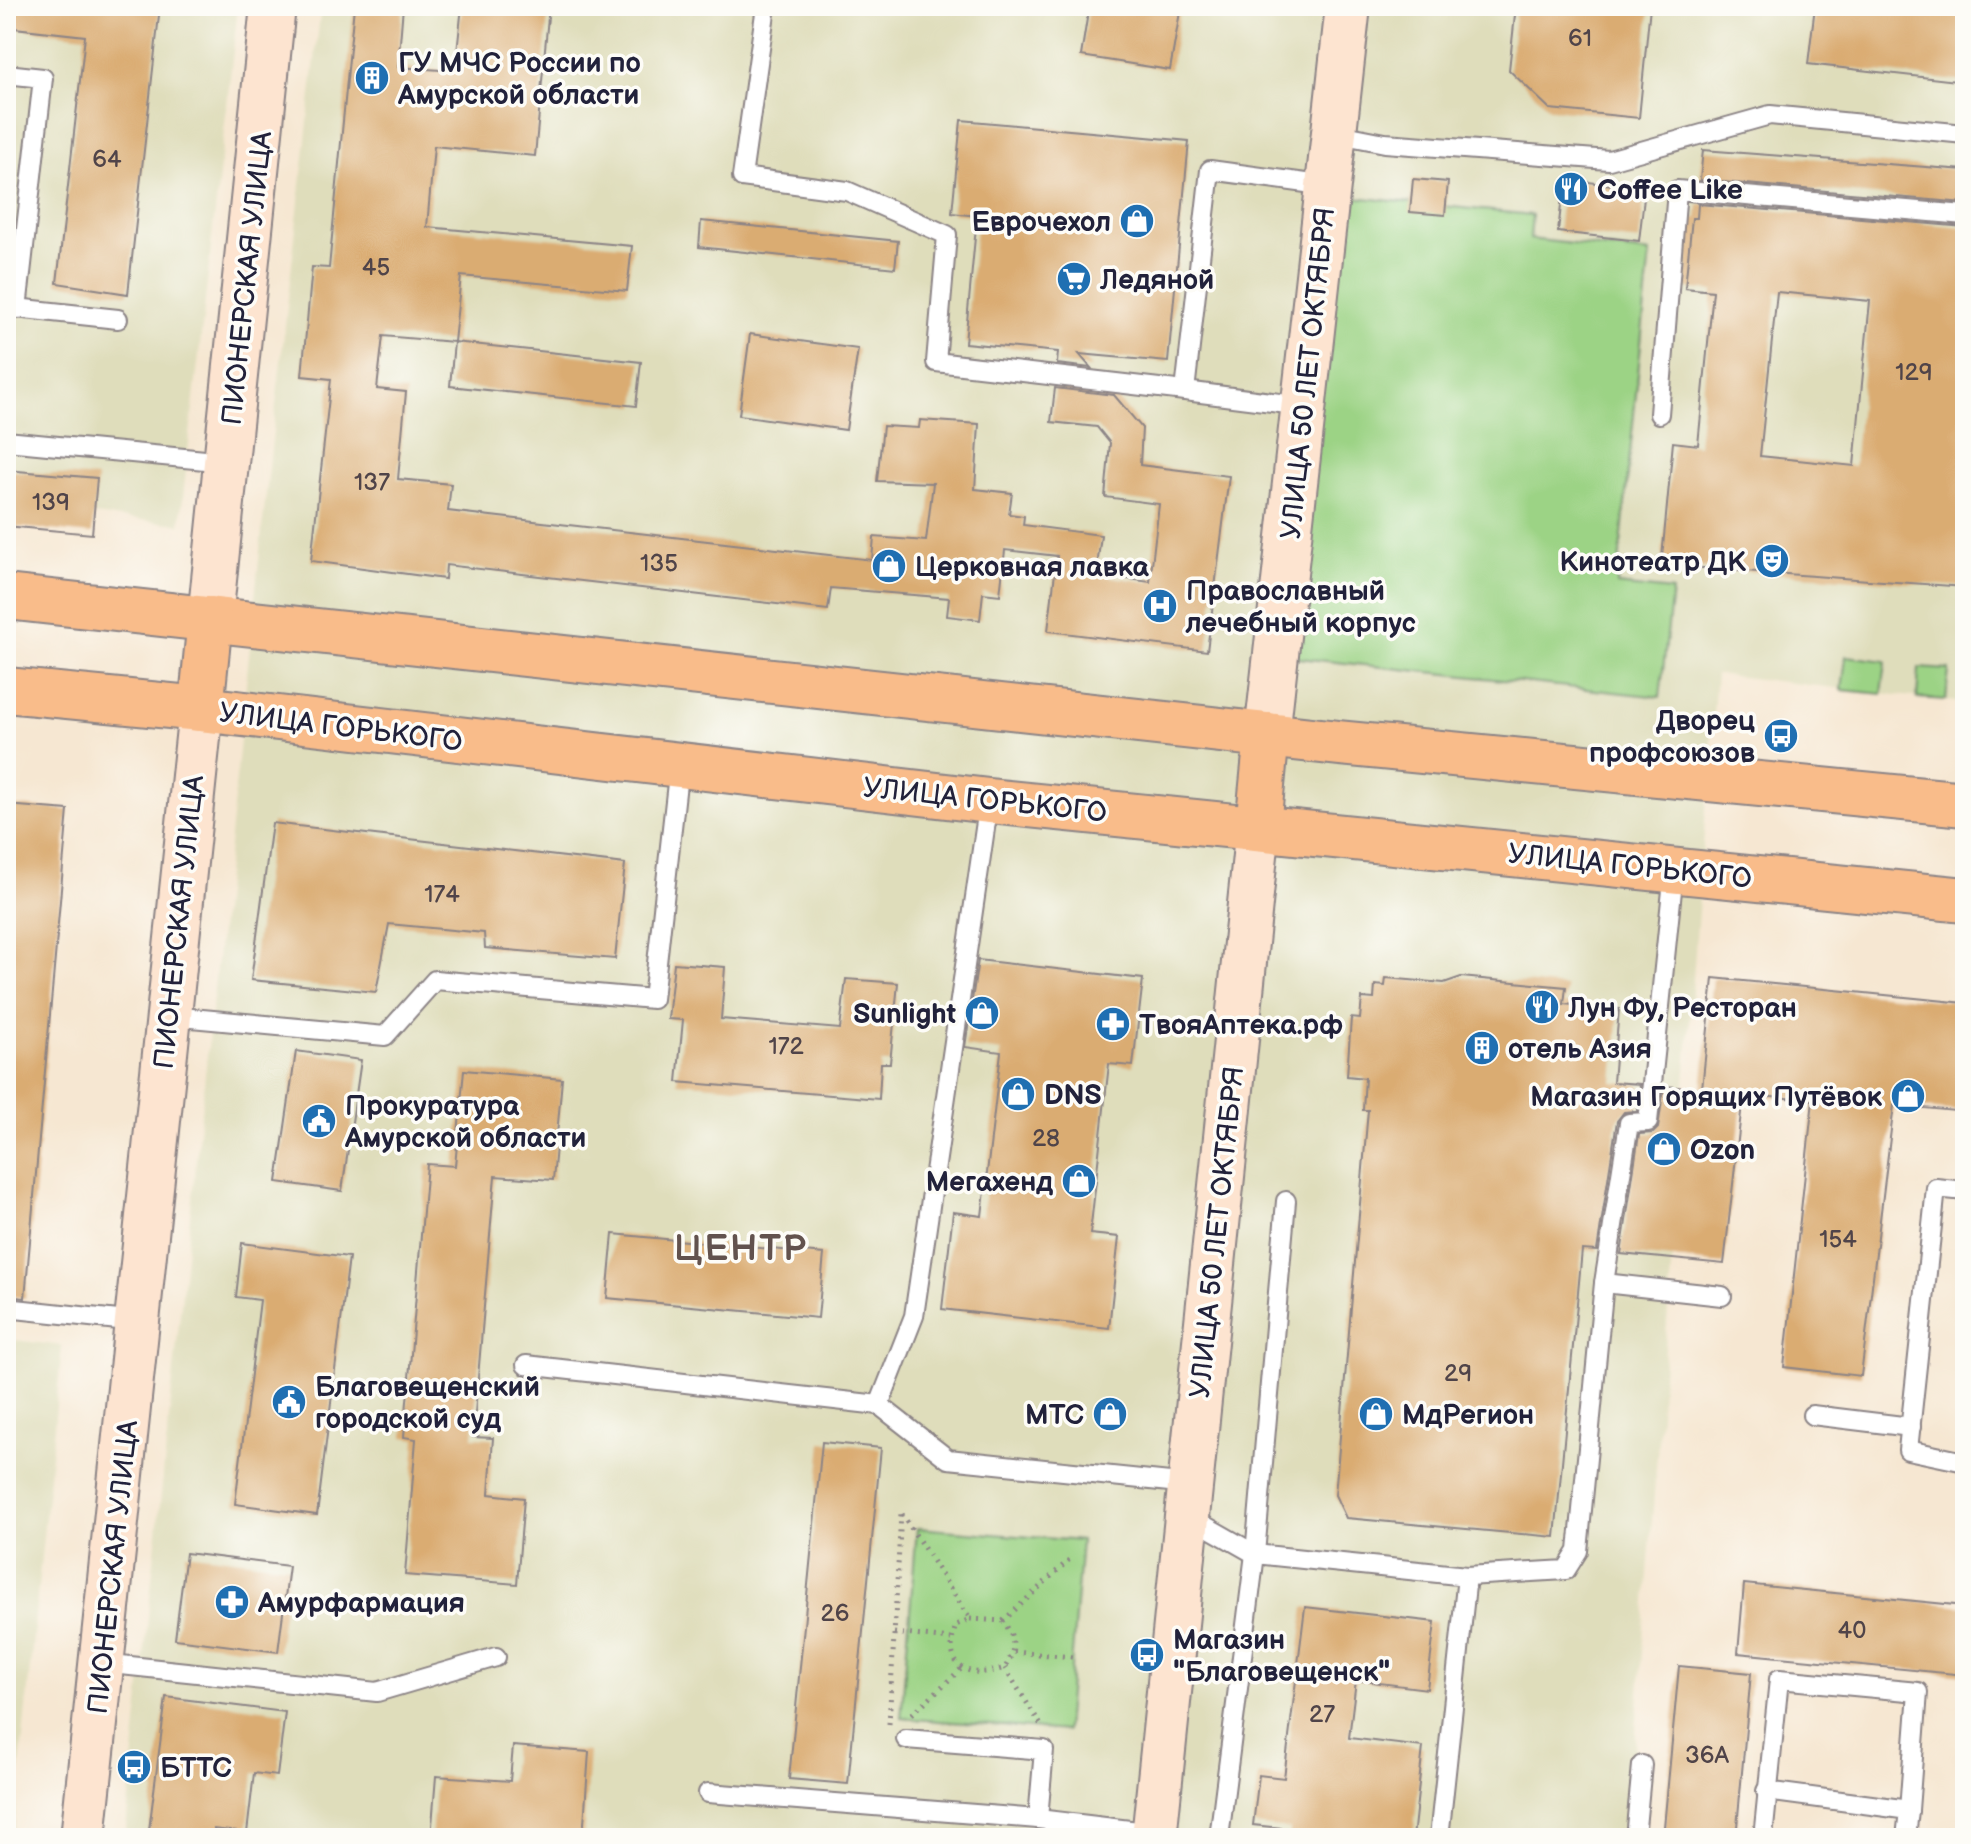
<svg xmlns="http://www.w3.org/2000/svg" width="1971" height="1844" viewBox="0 0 1971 1844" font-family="'Balsamiq Sans',sans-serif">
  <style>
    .built { fill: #dfddbb }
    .green { fill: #9cd385; stroke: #5f7a60; stroke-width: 2 }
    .building { fill: #daac72; fill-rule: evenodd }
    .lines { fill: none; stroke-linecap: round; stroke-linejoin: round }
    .lane-casing { stroke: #8c8486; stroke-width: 22 }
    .secondary-casing { stroke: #8c8486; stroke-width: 48 }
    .primary-casing { stroke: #8c8486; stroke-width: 48 }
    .path { stroke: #8c8486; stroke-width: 5; stroke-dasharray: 2 6; stroke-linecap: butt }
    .lane { stroke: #fff; stroke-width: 18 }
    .secondary { stroke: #fde4d0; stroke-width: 44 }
    .primary { stroke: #f9bc8a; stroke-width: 44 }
    .labels { text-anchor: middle; stroke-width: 7; stroke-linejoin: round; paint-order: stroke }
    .number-label { font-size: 24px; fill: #504449 }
    .poi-label { font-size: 28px; font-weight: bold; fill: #22223b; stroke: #fdfcf7; text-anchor: start }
    .street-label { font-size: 28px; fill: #22223b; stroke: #fdfcf7 }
    .district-label { font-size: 36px; font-weight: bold; letter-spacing: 2px; fill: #62524e; stroke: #fdfcf7 }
  </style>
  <rect width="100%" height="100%" fill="#fdfcf7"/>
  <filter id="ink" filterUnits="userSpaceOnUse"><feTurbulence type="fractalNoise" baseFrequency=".0125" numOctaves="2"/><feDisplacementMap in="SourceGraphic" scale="16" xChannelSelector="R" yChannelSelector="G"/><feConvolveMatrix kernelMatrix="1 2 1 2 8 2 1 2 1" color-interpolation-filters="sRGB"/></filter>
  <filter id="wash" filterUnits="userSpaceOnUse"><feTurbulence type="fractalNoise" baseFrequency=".006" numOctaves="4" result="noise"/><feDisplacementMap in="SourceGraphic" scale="32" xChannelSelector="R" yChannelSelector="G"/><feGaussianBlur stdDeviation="1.8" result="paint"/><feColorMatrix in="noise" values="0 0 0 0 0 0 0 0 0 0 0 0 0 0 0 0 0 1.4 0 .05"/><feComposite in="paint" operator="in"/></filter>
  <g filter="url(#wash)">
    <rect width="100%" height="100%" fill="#f6e7d2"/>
    <g class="built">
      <polygon points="6,6 238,6 180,524 6,506"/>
      <polygon points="321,6 1965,6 1965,703 1716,674 1628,1838 125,1838 264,512"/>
      <polygon points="6,1339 62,1346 13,1838 6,1838"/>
    </g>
    <g class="green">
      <polygon points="1343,196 1532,215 1530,239 1650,253 1617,585 1672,591 1660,697 1290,657"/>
      <polygon points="1846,656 1886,661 1882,694 1842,690"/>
      <polygon points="1919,668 1949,670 1946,700 1917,698"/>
      <polygon points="917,1528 1081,1541 1066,1731 901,1718"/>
    </g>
    <g id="blocks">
      <g class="building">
        <polygon points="6,6 160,6 128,294 57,283 85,36 6,27"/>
        <polygon points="354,6 403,6 398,67 455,71 462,6 549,6 535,156 434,146 427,227 632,246 627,291 461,276 454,342 383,336 377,389 406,392 398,479 451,484 448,511 872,560 874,537 926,541 933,483 877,481 883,426 919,428 920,420 979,424 975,489 1012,493 1009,514 1024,516 1023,525 1101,535 1096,575 1150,582 1159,504 1105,497 1110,443 1097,427 1051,422 1055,388 1114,395 1142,428 1140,465 1229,476 1207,651 1048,631 1057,556 1005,550 1000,595 983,593 980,620 947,616 949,598 831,588 828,610 446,565 445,579 311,561 331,379 302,376 312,267 329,268"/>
        <polygon points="1089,6 1181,6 1170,70 1081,56"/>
        <polygon points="1516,6 1650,6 1639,118 1550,109 1509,70"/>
        <polygon points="1815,6 1965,6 1965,82 1808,64"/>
        <polygon points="961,120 1189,141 1168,362 1079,354 1091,368 1057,364 1058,352 965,343 977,216 952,213"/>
        <polygon points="1703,150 1965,170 1965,203 1700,180"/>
        <polygon points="1413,179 1448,182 1445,215 1410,212"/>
        <polygon points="1564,179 1645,189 1639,241 1558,232"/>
        <path d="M 1698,204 L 1965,227 L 1965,500 L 1961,537 L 1965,538 L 1965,587 L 1689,567 L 1662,558 L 1673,442 L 1698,445 L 1713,291 L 1685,288 L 1692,218 L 1697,218 ZM 1777,292 L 1870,301 L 1854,466 L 1760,456 Z"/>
        <polygon points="701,221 898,241 895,268 699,247"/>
        <polygon points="750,334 858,349 846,430 739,415"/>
        <polygon points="454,342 641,362 636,406 450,386"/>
        <polygon points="6,470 97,478 92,534 6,526"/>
        <polygon points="6,805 68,810 25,1298 6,1296"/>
        <polygon points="272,823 625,864 615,959 485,948 484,933 389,924 376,992 251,980"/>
        <polygon points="978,960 1143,979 1133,1066 1109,1064 1090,1234 1119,1237 1109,1328 942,1309 953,1212 982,1216 1001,1052 965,1047"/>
        <polygon points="674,963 725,967 721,1019 840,1029 846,979 898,983 890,1063 881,1063 879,1099 677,1082 683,1020 668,1019"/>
        <polygon points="1461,977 1566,987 1564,1004 1619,1009 1613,1082 1640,1084 1637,1111 1624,1112 1617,1121 1597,1251 1582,1250 1555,1537 1346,1518 1335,1495 1368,1110 1363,1110 1365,1078 1347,1076 1351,1018 1360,1019 1362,998 1374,999 1375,985 1385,986 1386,978 1444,983"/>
        <polygon points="1713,978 1965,1003 1965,1112 1894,1105 1861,1376 1784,1367 1813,1100 1743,1095 1724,1264 1621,1254 1639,1134 1653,1133 1658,1128 1664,1086 1702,1089"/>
        <polygon points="296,1051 361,1060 342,1191 277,1182"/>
        <polygon points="464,1070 562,1079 553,1180 495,1176 473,1437 493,1438 489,1494 524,1498 517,1584 405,1575 416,1439 404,1437 427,1164 455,1166"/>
        <polygon points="613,1234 824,1254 818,1318 607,1298"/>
        <polygon points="242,1243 349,1257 317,1515 235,1504 260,1300 236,1297"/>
        <polygon points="822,1442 881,1448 848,1784 789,1779"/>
        <polygon points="186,1553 289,1566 278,1652 175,1639"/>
        <polygon points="1744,1584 1965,1606 1965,1675 1738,1653"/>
        <polygon points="1305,1607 1435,1622 1427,1689 1356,1680 1349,1738 1423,1747 1413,1838 1289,1838 1290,1829 1253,1825 1259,1775 1284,1778"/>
        <polygon points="1679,1666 1751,1673 1736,1838 1663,1838"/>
        <polygon points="166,1697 285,1712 277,1776 254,1773 247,1833 214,1829 213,1838 148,1838"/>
        <polygon points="513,1746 589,1752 583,1838 431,1838 436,1776 510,1781"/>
      </g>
    </g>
  </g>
  <g filter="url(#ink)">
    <use href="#blocks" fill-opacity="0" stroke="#8c8486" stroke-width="2"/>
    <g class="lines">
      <g class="lane-casing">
        <g id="lane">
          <polyline points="766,6 742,177 847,191 947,235 936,362 1185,391"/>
          <polyline points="6,74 43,78 17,309"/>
          <polyline points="1334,133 1385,143 1609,160 1770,115 1965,134"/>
          <polyline points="6,307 118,319"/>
          <polyline points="1303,406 1185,391 1210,170 1328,186"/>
          <polyline points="1659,414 1677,190 1965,215"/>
          <polyline points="6,441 226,462"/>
          <polyline points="989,801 914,1316 879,1405 948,1459 1189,1484"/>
          <polyline points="170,1016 385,1036 435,980 653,999 679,765"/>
          <polyline points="1965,1191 1936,1188 1908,1450 1965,1462"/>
          <polyline points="1604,1283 1722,1296"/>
          <polyline points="6,1308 137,1322"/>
          <polyline points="526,1365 879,1405"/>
          <polyline points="1812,1415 1911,1427"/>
          <polyline points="1188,1516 1255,1554 1467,1576 1439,1838"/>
          <polyline points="1467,1576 1566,1570 1578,1551 1604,1283 1629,1123 1648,1122 1674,871"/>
          <polyline points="102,1663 377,1692 496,1657"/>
          <polyline points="906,1739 1044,1750 1038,1819"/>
          <polyline points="1766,1791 1909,1810 1906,1838"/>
          <polyline points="708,1793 1038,1819 1155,1833"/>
          <polyline points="1219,1838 1255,1554 1286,1201"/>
          <polyline points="1635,1838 1642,1765"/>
          <polyline points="1763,1838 1779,1679 1918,1692 1909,1810"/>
        </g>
      </g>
      <g class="secondary-casing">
        <g id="secondary">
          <polyline points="210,619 273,6"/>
          <polyline points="1267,735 1348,6"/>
          <polyline points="83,1838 201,709"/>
          <polyline points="1154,1838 1258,826"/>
        </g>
      </g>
      <g class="primary-casing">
        <g id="primary">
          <polyline points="6,597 1339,743 1965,804"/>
          <polyline points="6,690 201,709 989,801 1965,900"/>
          <polyline points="201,709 210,619"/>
          <polyline points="1258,826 1267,735"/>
        </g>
      </g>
      <g class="path">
        <polyline points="902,1514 970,1619"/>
        <path d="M 970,1619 L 1003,1621 C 1016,1639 1016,1649 1005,1668 C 967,1680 942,1667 956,1625 Z"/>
        <polyline points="1003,1621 1072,1557"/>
        <polyline points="894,1633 951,1639"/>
        <polyline points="1014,1652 1073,1657"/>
        <polyline points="1005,1668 1041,1725"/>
        <polyline points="912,1714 961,1669"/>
        <polyline points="889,1724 901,1513"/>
      </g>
      <use href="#lane" class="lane"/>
      <use href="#secondary" class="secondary"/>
      <use href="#primary" class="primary"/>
    </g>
  </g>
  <defs>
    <g id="building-disc" transform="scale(1.8)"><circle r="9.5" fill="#1f6fb2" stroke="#fdfcf7"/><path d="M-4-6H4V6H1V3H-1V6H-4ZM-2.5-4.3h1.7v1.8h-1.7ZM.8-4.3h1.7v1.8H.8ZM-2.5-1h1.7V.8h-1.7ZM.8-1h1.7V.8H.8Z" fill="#fff"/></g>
    <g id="restaurant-disc" transform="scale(1.8)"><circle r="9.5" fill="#1f6fb2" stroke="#fdfcf7"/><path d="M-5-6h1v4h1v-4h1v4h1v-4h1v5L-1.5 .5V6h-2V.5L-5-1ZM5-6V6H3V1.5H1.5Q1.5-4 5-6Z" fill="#fff"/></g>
    <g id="shop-disc" transform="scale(1.8)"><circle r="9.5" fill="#1f6fb2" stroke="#fdfcf7"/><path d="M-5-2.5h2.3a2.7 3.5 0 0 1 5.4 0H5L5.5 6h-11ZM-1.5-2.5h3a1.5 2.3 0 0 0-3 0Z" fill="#fff"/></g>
    <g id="supermarket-disc" transform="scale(1.8)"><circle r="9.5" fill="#1f6fb2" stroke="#fdfcf7"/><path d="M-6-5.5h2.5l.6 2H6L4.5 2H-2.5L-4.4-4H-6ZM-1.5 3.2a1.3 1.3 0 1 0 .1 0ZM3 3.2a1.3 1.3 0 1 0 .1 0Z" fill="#fff"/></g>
    <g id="theatre-disc" transform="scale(1.8)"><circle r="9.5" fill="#1f6fb2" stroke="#fdfcf7"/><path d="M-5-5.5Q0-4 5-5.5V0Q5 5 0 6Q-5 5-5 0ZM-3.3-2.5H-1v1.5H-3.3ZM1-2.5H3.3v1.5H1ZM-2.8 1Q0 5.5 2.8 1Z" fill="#fff"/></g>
    <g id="hospital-disc" transform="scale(1.8)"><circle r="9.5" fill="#1f6fb2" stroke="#fdfcf7"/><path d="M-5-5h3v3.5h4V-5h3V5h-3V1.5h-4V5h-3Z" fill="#fff"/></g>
    <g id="bus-disc" transform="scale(1.8)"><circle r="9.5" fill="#1f6fb2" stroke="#fdfcf7"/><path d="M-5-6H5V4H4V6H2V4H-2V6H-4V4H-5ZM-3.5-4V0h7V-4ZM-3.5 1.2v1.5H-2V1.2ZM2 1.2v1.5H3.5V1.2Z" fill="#fff"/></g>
    <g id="pharmacy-disc" transform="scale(1.8)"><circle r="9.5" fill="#1f6fb2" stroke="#fdfcf7"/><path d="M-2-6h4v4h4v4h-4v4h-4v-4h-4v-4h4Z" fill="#fff"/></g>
    <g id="civic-disc" transform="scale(1.8)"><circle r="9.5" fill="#1f6fb2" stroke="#fdfcf7"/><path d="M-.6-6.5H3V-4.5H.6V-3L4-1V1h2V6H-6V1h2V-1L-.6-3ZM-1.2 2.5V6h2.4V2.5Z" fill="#fff"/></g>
  </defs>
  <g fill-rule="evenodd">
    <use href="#building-disc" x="372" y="78"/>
    <use href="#restaurant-disc" x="1571" y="189"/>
    <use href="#shop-disc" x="1137" y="221"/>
    <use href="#supermarket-disc" x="1074" y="279"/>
    <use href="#theatre-disc" x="1772" y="561"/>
    <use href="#shop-disc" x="889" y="566"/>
    <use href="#hospital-disc" x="1160" y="606"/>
    <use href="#bus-disc" x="1781" y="736"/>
    <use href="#restaurant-disc" x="1542" y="1007"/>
    <use href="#shop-disc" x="982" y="1013"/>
    <use href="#pharmacy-disc" x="1113" y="1024"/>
    <use href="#building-disc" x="1482" y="1048"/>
    <use href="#shop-disc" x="1018" y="1094"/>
    <use href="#shop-disc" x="1908" y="1096"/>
    <use href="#civic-disc" x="319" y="1121"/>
    <use href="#shop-disc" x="1664" y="1149"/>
    <use href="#shop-disc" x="1079" y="1181"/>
    <use href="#civic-disc" x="289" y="1402"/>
    <use href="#shop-disc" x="1110" y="1414"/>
    <use href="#shop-disc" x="1376" y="1414"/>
    <use href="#pharmacy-disc" x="232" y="1602"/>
    <use href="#bus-disc" x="1147" y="1655"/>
    <use href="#bus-disc" x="134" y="1767"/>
  </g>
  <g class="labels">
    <g class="number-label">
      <text x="1580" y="46">61</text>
      <text x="107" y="167">64</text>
      <text x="376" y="275">45</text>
      <text x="1914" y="380">129</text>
      <text x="372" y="490">137</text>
      <text x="51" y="510">139</text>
      <text x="659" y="571">135</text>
      <text x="442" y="902">174</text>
      <text x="786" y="1054">172</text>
      <text x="1046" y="1146">28</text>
      <text x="1838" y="1247">154</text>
      <text x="1458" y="1381">29</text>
      <text x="835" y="1621">26</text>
      <text x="1852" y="1638">40</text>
      <text x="1322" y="1722">27</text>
      <text x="1707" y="1763">36А</text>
    </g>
    <g class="poi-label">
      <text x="398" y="72">ГУ МЧС России по<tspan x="398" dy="32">Амурской области</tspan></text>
      <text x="1597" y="199">Coffee Like</text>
      <text x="1111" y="231" text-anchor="end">Еврочехол</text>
      <text x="1100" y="289">Ледяной</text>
      <text x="1746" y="571" text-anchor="end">Кинотеатр ДК</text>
      <text x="915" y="576">Церковная лавка</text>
      <text x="1186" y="600">Православный<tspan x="1186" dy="32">лечебный корпус</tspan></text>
      <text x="1755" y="730" text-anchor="end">Дворец<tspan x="1755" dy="32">профсоюзов</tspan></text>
      <text x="1568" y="1017">Лун Фу, Ресторан</text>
      <text x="956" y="1023" text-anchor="end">Sunlight</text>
      <text x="1139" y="1034">ТвояАптека.рф</text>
      <text x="1508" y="1058">отель Азия</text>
      <text x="1044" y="1104">DNS</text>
      <text x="1882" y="1106" text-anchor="end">Магазин Горящих Путёвок</text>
      <text x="345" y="1115">Прокуратура<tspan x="345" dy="32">Амурской области</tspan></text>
      <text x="1690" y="1159">Ozon</text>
      <text x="1053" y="1191" text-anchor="end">Мегахенд</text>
      <text x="315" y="1396">Благовещенский<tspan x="315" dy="32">городской суд</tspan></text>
      <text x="1084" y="1424" text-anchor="end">МТС</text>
      <text x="1402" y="1424">МдРегион</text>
      <text x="258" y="1612">Амурфармация</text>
      <text x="1173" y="1649">Магазин<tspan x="1173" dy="32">"Благовещенск"</tspan></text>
      <text x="160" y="1777">БТТС</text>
    </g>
    <g class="street-label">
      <text transform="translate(246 278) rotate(-84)" y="10">ПИОНЕРСКАЯ УЛИЦА</text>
      <text transform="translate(1307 373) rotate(-84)" y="10">УЛИЦА 50 ЛЕТ ОКТЯБРЯ</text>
      <text transform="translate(341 726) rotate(7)" y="10">УЛИЦА ГОРЬКОГО</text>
      <text transform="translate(985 799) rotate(6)" y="10">УЛИЦА ГОРЬКОГО</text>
      <text transform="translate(1630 865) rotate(6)" y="10">УЛИЦА ГОРЬКОГО</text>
      <text transform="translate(178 922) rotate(-84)" y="10">ПИОНЕРСКАЯ УЛИЦА</text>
      <text transform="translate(1216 1232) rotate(-84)" y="10">УЛИЦА 50 ЛЕТ ОКТЯБРЯ</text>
      <text transform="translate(112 1567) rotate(-84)" y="10">ПИОНЕРСКАЯ УЛИЦА</text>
    </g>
    <g class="district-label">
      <text x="741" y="1260">ЦЕНТР</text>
    </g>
  </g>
  <rect width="1971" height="1844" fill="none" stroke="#fdfcf7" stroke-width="32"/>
</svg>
